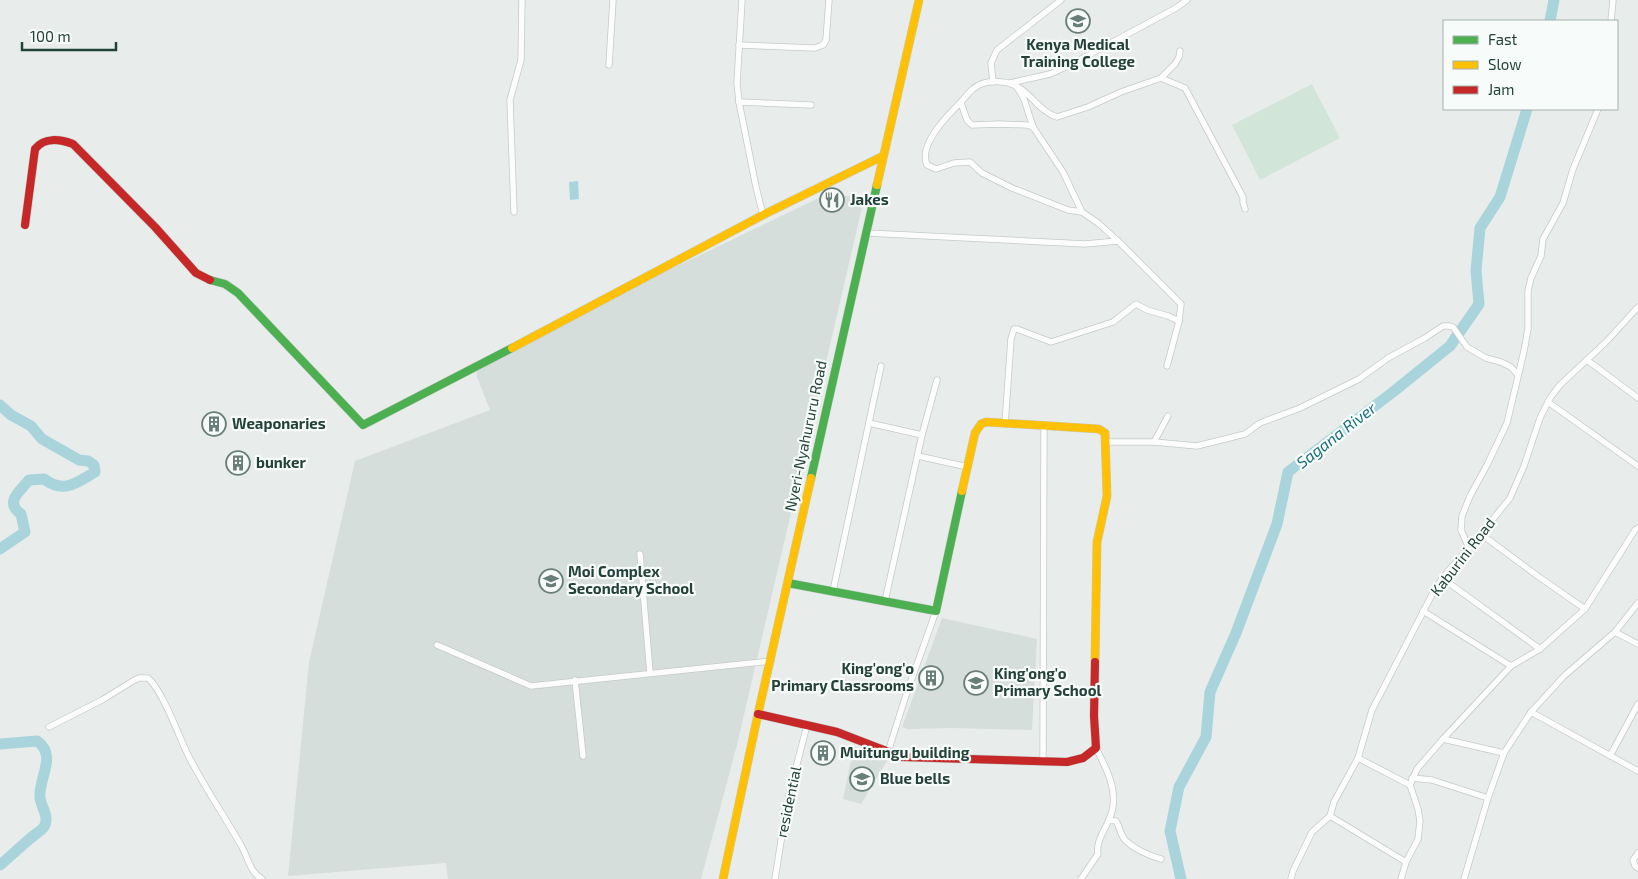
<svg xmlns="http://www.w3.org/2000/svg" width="1638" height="879" viewBox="0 0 1638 879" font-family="'Exo 2',sans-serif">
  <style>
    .built { fill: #d6dedb }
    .green { fill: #d1e6d8 }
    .water { fill: #a9d4db }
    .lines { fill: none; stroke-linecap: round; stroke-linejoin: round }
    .river { stroke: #a9d4db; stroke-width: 11 }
    .street-casing { stroke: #c5cac8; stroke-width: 7 }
    .fast-casing { stroke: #c3cbc8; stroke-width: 9 }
    .slow-casing { stroke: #c3cbc8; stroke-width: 9 }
    .jam-casing { stroke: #c3cbc8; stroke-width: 9 }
    .street { stroke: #fcfcfc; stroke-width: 5.5 }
    .fast { stroke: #4caf50; stroke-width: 8 }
    .slow { stroke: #ffc107; stroke-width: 8 }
    .jam { stroke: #c62828; stroke-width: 8 }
    .labels { text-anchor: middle; stroke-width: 4.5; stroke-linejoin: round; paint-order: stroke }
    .poi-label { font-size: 15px; font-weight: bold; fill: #24423a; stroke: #f7fbf9; text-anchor: start }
    .street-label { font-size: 15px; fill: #24423a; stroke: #f7fbf9 }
    .water-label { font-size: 16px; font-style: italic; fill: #1c6f80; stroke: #f7fbf9 }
  </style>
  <rect width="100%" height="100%" fill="#e8edeb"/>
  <g class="built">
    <polygon points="829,193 864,199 737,745 701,879 448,879 446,863 288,876 309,662 355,461 490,410 477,377 476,363"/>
    <polygon points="942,618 1037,639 1032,730 951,728 910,729 910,730 902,727"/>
    <polygon points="854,746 888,759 861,804 843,799"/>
  </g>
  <polygon class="green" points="1312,84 1340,138 1260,180 1232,125"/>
  <polygon class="water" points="578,181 579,199 570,200 569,182"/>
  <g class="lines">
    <g class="river">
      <polyline points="1550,21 1554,0"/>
      <path d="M 0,405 L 11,415 L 31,426 L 42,439 L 79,460 L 88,461 L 94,465 L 95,472 C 76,483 64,494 44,479 L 29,480 C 20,491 4,502 21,514 L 25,532 L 0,549"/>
      <path d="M 0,744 L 37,741 C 58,756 38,778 40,798 C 41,807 50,817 44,827 C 41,831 35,834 32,837 C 21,846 11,856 0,865"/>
      <polyline points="1181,879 1170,831 1179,787 1206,737 1210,692 1236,633 1277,524 1288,472 1393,392 1450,346 1479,304 1476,271 1480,228 1500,197 1527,109"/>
    </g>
    <g class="street-casing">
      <g id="street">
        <polyline points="742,0 737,83 739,102 756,187 763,215"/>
        <polyline points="1611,21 1613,0"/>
        <polyline points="739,45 815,48 823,45 826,40 829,0"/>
        <polyline points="609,65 613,0"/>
        <polyline points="1161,78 1185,88 1243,197 1243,202 1245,209"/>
        <polyline points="993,82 991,63 997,50 1061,0"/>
        <polyline points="1010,83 1050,74 1070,65 1176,8 1187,0"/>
        <polyline points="1017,87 1024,99 1033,127 1063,172 1082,212"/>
        <polyline points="739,102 811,105"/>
        <polyline points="961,103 967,120 972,125 999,124 1027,125 1033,127"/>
        <polyline points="514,212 510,100 521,60 522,0"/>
        <polyline points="867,233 1085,244 1118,241"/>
        <polyline points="1587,360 1638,398"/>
        <path d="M 1167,366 L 1179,321 L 1181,304 L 1118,241 L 1098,223 L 1082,212 L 1068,210 L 1012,188 L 982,173 L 970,162 L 954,163 L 936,169 L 927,165 C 918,145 947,116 960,103 C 964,99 968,93 973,89 C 981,82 993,81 1002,82 C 1028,84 1036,111 1057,117 L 1088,107 L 1121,92 L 1161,78 L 1175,64 L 1179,57 L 1180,51"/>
        <polyline points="1548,402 1638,466"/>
        <polyline points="869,423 922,435"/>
        <polyline points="1005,424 1011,339 1014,329 1017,329 1051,342 1113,322 1136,304 1147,310 1168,316 1179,321"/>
        <polyline points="1106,442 1154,442 1197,446 1245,434 1260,423 1300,408 1359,379 1388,358 1425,338 1443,326 1449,326 1453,327 1467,347 1486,358 1501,362 1511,367 1518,375"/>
        <polyline points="1154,442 1168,416"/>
        <polyline points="918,456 968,467"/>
        <polyline points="1481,534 1539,577 1585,609"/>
        <polyline points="1469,548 1461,530 1462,516 1470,496 1487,465 1507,423 1524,351 1528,329 1528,291 1531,278 1541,256 1543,239 1563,203 1573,169 1598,109"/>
        <polyline points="640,554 650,673"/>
        <polyline points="1442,578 1540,649"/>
        <polyline points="833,591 881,366"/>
        <polyline points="885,601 922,435 937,380"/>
        <polyline points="1423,611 1511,666"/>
        <polyline points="1615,632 1638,644"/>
        <polyline points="437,645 531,686 771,661"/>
        <polyline points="575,680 583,756"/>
        <polyline points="1531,712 1638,771"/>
        <path d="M 49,727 L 102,700 L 133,681 L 139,678 L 148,678 C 163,691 179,737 189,757 C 205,788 225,817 242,847 C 248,858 250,872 262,879"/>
        <polyline points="1443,739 1504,753"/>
        <polyline points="888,752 906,695 936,611"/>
        <polyline points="1610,756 1638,704"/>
        <polyline points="1358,758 1410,785"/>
        <polyline points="1043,762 1044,426"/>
        <polyline points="1412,778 1432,780 1488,798"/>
        <polyline points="1330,816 1406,862"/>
        <path d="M 1109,820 L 1116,821 C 1120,827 1120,834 1125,840 C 1133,848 1149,856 1161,859"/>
        <polyline points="1638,853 1633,860 1635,866 1638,868"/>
        <polyline points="775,879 787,803 807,725"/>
        <path d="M 1081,879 L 1098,854 C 1095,840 1109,825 1112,811 C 1118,789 1105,766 1096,748"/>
        <polyline points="1291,879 1293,871 1312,832 1330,816 1334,802 1358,758 1372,710 1436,587 1449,570 1481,534 1510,498 1524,466 1540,418 1550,398 1560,385 1606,342 1638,307"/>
        <polyline points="1401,879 1406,862 1418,839 1420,821 1418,809 1410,785 1417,769 1443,739 1511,666 1540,649 1585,609 1635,530 1638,528"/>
        <polyline points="1464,879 1488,798 1504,753 1531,712 1564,676 1615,632 1638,603"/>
      </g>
    </g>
    <g class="fast-casing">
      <g id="fast">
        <polyline points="210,280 225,284 238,293 363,425 512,348"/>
        <polyline points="811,478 877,185"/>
        <polyline points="788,583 936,611 962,491"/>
      </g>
    </g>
    <g class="slow-casing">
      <g id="slow">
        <polyline points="877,185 919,0"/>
        <polyline points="512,348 763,215 883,156"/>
        <polyline points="962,491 975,433 981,424 986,422 1099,429 1105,433 1107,496 1097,542 1095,662"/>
        <polyline points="723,879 758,714 811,478"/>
      </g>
    </g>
    <g class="jam-casing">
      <g id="jam">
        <path d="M 25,225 L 35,149 C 44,137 60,139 73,144 L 155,227 L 196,273 L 210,280"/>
        <polyline points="758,714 837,732 902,757 1067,762 1083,758 1096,748 1094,716 1095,662"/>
      </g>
    </g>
    <use href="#street" class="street"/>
    <use href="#fast" class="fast"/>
    <use href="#slow" class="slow"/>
    <use href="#jam" class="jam"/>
  </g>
  <defs>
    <g id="university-ring" transform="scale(1.25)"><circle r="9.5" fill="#f7fbf9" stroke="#697e78" stroke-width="1.5"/><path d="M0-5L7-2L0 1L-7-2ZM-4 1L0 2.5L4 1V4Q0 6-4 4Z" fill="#697e78"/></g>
    <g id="restaurant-ring" transform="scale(1.25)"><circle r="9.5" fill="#f7fbf9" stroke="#697e78" stroke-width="1.5"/><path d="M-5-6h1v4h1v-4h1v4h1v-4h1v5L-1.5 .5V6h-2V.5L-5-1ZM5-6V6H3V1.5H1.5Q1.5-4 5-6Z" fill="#697e78"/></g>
    <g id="building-ring" transform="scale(1.25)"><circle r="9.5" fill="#f7fbf9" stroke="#697e78" stroke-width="1.5"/><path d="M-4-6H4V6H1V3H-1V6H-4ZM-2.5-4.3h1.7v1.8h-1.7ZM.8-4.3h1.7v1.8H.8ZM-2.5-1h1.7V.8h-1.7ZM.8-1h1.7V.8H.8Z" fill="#697e78"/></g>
    <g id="school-ring" transform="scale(1.25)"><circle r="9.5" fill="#f7fbf9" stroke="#697e78" stroke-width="1.5"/><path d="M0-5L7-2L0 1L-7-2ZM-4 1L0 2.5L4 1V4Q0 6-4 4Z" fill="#697e78"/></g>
  </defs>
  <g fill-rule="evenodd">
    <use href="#university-ring" x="1078" y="21"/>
    <use href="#restaurant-ring" x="832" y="200"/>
    <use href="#building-ring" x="214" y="424"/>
    <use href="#building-ring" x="238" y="463"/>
    <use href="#school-ring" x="551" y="581"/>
    <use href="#building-ring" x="931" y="678"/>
    <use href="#school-ring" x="976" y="683"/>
    <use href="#building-ring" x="823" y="753"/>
    <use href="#school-ring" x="862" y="779"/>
  </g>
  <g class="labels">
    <g class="poi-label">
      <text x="1078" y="50" text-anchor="middle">Kenya Medical<tspan x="1078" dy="17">Training College</tspan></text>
      <text x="850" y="205">Jakes</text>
      <text x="232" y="429">Weaponaries</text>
      <text x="256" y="468">bunker</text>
      <text x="568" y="577">Moi Complex<tspan x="568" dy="17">Secondary School</tspan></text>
      <text x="914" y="674" text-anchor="end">King'ong'o<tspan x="914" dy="17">Primary Classrooms</tspan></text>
      <text x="994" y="679">King'ong'o<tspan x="994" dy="17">Primary School</tspan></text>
      <text x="840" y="758">Muitungu building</text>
      <text x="880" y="784">Blue bells</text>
    </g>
    <g class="street-label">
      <text transform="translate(806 436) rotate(-78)" y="5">Nyeri-Nyahururu Road</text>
      <text transform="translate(1463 557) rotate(-52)" y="5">Kaburini Road</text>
      <text transform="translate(789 802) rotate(-78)" y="5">residential</text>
    </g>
    <g class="water-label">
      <text transform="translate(1336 435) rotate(-38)" y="6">Sagana River</text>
    </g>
  </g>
  <rect x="1443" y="20" width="175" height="90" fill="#f7fbf9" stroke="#a3b1ad"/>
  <rect x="1453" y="36" width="25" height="8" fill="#4caf50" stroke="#a3b1ad"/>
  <text x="1488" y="45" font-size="15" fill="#24423a">Fast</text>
  <rect x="1453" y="61" width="25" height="8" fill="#ffc107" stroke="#a3b1ad"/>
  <text x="1488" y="70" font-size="15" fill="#24423a">Slow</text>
  <rect x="1453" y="86" width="25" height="8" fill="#c62828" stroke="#a3b1ad"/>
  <text x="1488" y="95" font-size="15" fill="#24423a">Jam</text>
  <path d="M22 42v8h94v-8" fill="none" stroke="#24423a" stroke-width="2.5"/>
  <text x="30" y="42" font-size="15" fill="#24423a" stroke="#f7fbf9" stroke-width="4" paint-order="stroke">100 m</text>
</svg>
